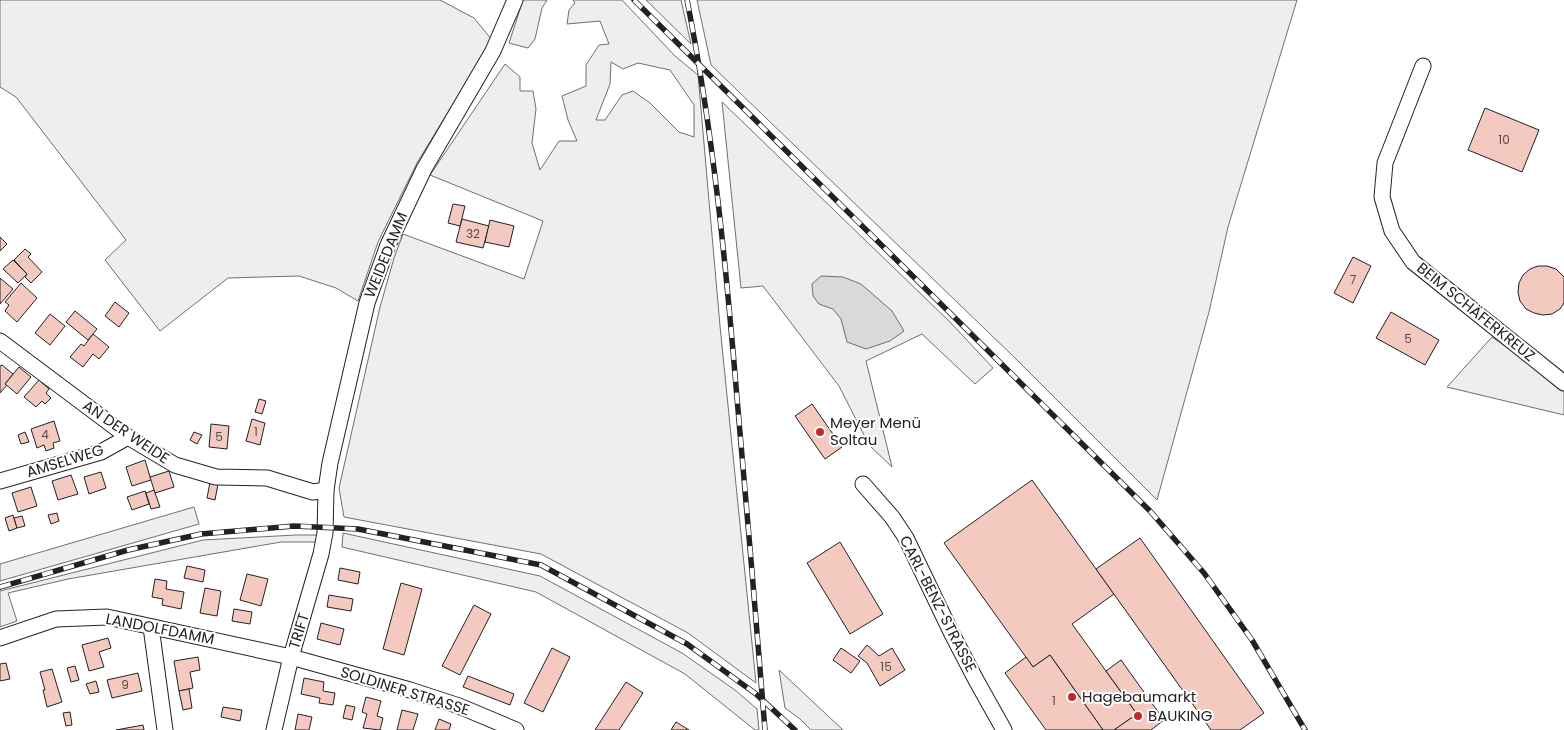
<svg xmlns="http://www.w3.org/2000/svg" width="1564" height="730" viewBox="0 0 1564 730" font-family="Poppins,sans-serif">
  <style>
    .green { fill: #eee; stroke: #6f6f6f; fill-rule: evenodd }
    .water { fill: #d9d9d9; stroke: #6f6f6f }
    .building { fill: #f3c9c0; stroke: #222 }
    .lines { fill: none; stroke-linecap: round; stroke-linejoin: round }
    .minor-casing { stroke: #222; stroke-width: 17 }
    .minor { stroke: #fff; stroke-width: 15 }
    .rail-casing { stroke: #222; stroke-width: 5.5 }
    .rail { stroke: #fff; stroke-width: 4; stroke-dasharray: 11; stroke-linecap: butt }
    .poi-dot { fill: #c62828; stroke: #fff; stroke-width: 2 }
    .labels { text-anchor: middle; stroke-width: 4; stroke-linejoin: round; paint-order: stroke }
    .number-label { font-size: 12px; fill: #564c4a }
    .street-label { font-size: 15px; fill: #222; stroke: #fff }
    .poi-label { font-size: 15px; fill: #222; stroke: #fff; text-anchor: start }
  </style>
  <rect width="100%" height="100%" fill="#fff"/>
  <g class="green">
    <polygon points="0,0 440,0 474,18 492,40 417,163 378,242 358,301 336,288 299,276 228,278 160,331 105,260 126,240 16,97 0,87"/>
    <polygon points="523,0 547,0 542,8 535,39 528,48 509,43"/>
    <path d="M 573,0 L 622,0 L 675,56 L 698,75 L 720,326 L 756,683 L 688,633 L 541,554 L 344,517 L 339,488 L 380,307 L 394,258 L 403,234 L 524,279 L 543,221 L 430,175 L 505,64 L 520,77 L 520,91 L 533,91 L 536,109 L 532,143 L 540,170 L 559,141 L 577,141 L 568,120 L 562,96 L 586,86 L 586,65 L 599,45 L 609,44 L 600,21 L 567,24 L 569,10 L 575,3 ZM 611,62 L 623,69 L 638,63 L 670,70 L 694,105 L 694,137 L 679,132 L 650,103 L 633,91 L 622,95 L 605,120 L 596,120 L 610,84 Z"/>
    <polygon points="646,0 681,0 691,44"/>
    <polygon points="697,0 1297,0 1228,227 1209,312 1157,500 1014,357 711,65"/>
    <polygon points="722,102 950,322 993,368 975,384 922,334 866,361 892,467 869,445 839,386 763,286 741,288"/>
    <polygon points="1492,337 1564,387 1564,415 1447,387"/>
    <polygon points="194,507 199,524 0,581 0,564"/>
    <polygon points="343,533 540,576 682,653 735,690 757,709 759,730 755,730 685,674 536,592 342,547"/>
    <polygon points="296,535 319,535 317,542 281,542 68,579 8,593 17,621 0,627 0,591 203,540"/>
    <polygon points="779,670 843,730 811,730 800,719 785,708"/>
  </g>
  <polygon class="water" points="821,276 843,277 861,284 892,311 904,331 890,341 866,349 847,342 841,319 833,309 819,304 813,296 812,284"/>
  <g class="building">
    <polygon points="1485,108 1539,130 1522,172 1468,150"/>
    <polygon points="453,204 465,206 460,226 448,223"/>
    <polygon points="462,219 489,226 483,248 456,242"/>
    <polygon points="490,220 514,226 509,247 485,242"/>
    <polygon points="0,237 7,244 0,251"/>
    <polygon points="25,249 31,254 28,257 42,272 31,283 25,277 27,274 14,260"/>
    <polygon points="1353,257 1371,266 1353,303 1334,293"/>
    <polygon points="13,260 27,274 18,283 3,269"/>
    <polygon points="1538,266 1547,266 1556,269 1564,277 1564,303 1560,309 1552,314 1543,315 1534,313 1526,309 1520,301 1518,292 1519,283 1523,275 1530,269"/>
    <polygon points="0,278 13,289 0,304"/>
    <polygon points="21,283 37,298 17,322 5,311 9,305 5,302"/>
    <polygon points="115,302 129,313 119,327 105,316"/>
    <polygon points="75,311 97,329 88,340 66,322"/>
    <polygon points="1391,312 1439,340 1425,365 1376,338"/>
    <polygon points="50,314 65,326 50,345 35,333"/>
    <polygon points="93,334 109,347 99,359 93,354 83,367 70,357 81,344 84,346"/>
    <polygon points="2,365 13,374 5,384 7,385 0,393 0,366"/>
    <polygon points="19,367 31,377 17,394 5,384"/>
    <polygon points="39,380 49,389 46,393 51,398 45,404 42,401 36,407 24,397"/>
    <polygon points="259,399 266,401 262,414 255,412"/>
    <polygon points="812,404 842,447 825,459 795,416"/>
    <polygon points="252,419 265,423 260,445 246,441"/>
    <polygon points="54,421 60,441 53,443 54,448 46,451 44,445 37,448 31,429"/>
    <polygon points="211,424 229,426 227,449 209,447"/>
    <polygon points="25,432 29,442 21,444 18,435"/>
    <polygon points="194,432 202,435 197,444 190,440"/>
    <polygon points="145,460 151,480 132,486 126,467"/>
    <polygon points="169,471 174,487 155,493 150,477"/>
    <polygon points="101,472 106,488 89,494 84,477"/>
    <polygon points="71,475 78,494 58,500 52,481"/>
    <polygon points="1032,480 1114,594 1072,624 1137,714 1114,730 1103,730 1050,655 1033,667 944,543"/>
    <polygon points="210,482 218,484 215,500 207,498"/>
    <polygon points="31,487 37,506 18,512 12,493"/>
    <polygon points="154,490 160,507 151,509 146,493"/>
    <polygon points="145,491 149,504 132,510 127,497"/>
    <polygon points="57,513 59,521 51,524 48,515"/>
    <polygon points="13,515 17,528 9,531 5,518"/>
    <polygon points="22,516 25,526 17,528 14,518"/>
    <polygon points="1140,538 1264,713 1240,730 1211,730 1096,569"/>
    <polygon points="840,542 883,614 850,634 807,563"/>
    <polygon points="187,566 205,570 203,582 184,578"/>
    <polygon points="340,568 360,572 358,584 338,580"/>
    <polygon points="247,574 268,579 261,606 240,600"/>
    <polygon points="155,579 167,581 166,589 184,592 181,609 162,605 163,599 152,597"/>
    <polygon points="401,583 422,589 404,655 383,649"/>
    <polygon points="205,588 221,591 217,616 200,613"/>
    <polygon points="329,595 353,599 351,611 327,607"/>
    <polygon points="474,605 491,614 460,675 442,666"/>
    <polygon points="234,609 252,612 250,624 232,621"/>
    <polygon points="321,623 344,629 340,645 317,639"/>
    <polygon points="108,638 111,648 99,652 104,667 89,671 82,645"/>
    <polygon points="867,645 879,656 892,648 905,670 880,686 867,663 858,656"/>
    <polygon points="552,648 570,657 543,712 524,703"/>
    <polygon points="841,648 860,661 851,673 833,660"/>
    <polygon points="1050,655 1103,730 1046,730 1005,673 1026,657 1033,667"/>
    <polygon points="198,657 200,670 190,672 193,688 179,691 174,661"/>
    <polygon points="1121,660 1164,720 1151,730 1114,730 1137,714 1106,671"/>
    <polygon points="6,663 10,679 0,681 0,664"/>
    <polygon points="75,666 79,680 71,682 67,668"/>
    <polygon points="52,669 62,702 47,707 43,690 45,690 40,672"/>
    <polygon points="138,673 142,691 112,698 107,680"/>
    <polygon points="468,676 514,694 510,705 463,687"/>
    <polygon points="304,678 324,682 323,691 335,693 333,705 319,703 320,698 301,694"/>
    <polygon points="96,681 99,692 90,694 86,684"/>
    <polygon points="626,682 643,693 619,730 595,730"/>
    <polygon points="189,689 192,708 183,710 179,691"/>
    <polygon points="366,697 381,701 377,716 383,718 380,730 363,728 367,714 362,712"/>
    <polygon points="346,705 355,707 352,720 343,718"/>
    <polygon points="223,707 242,710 240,721 221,717"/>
    <polygon points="402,710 418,714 413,730 397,730"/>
    <polygon points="70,712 72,725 66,726 63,713"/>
    <polygon points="298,714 312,717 309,730 295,730"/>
    <polygon points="439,719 451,724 449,730 435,730"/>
    <polygon points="676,722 689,730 671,730"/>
    <polygon points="143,725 144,730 116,730"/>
  </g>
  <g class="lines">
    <g class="minor-casing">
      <g id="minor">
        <polyline points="1423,66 1385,163 1382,197 1392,231 1413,262 1564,383"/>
        <polyline points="0,341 128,437 175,465 216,477 267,478 313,492 326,490"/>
        <polyline points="0,481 101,452 128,437"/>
        <polyline points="863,484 892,517 906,538 952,634 976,680 1004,730"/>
        <polyline points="151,627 165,730"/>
        <polyline points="0,638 56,619 107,617 291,657 410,690 459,706 516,730"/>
        <polyline points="274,730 291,657 321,554 325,533 326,490 330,463 367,303 388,245 424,169 493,51 515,0"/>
      </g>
    </g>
    <use href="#minor" class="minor"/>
    <g class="rail-casing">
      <g id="rail">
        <polyline points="634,0 1150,511 1204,573 1252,640 1305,730"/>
        <path d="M 687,0 C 713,131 726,265 737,398 C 747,509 756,619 765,730"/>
        <polyline points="0,587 128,550 201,534 294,526 358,529 541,565 687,644 756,694 795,730"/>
      </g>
    </g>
    <use href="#rail" class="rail"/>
  </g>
  <g class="poi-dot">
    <circle cx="820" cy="432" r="5"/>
    <circle cx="1072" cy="697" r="5"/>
    <circle cx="1138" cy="716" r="5"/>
  </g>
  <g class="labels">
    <g class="number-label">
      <text x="1504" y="144">10</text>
      <text x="473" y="238">32</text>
      <text x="1353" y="284">7</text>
      <text x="1408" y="343">5</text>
      <text x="256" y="436">1</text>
      <text x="45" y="439">4</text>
      <text x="219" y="441">5</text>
      <text x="886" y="671">15</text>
      <text x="125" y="689">9</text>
      <text x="1054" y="705">1</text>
    </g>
    <g class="street-label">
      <text transform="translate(386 255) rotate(-68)" y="5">WEIDEDAMM</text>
      <text transform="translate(1476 312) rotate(39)" y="5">BEIM SCHÄFERKREUZ</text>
      <text transform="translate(126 432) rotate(34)" y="5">AN DER WEIDE</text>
      <text transform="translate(65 461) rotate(-17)" y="5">AMSELWEG</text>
      <text transform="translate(938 604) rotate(63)" y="5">CARL-BENZ-STRASSE</text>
      <text transform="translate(160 629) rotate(11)" y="5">LANDOLFDAMM</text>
      <text transform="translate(299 631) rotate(-73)" y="5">TRIFT</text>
      <text transform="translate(405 691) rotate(17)" y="5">SOLDINER STRASSE</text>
    </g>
    <g class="poi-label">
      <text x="830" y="428">Meyer Menü<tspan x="830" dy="17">Soltau</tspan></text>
      <text x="1082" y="702">Hagebaumarkt</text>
      <text x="1148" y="721">BAUKING</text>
    </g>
  </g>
</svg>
